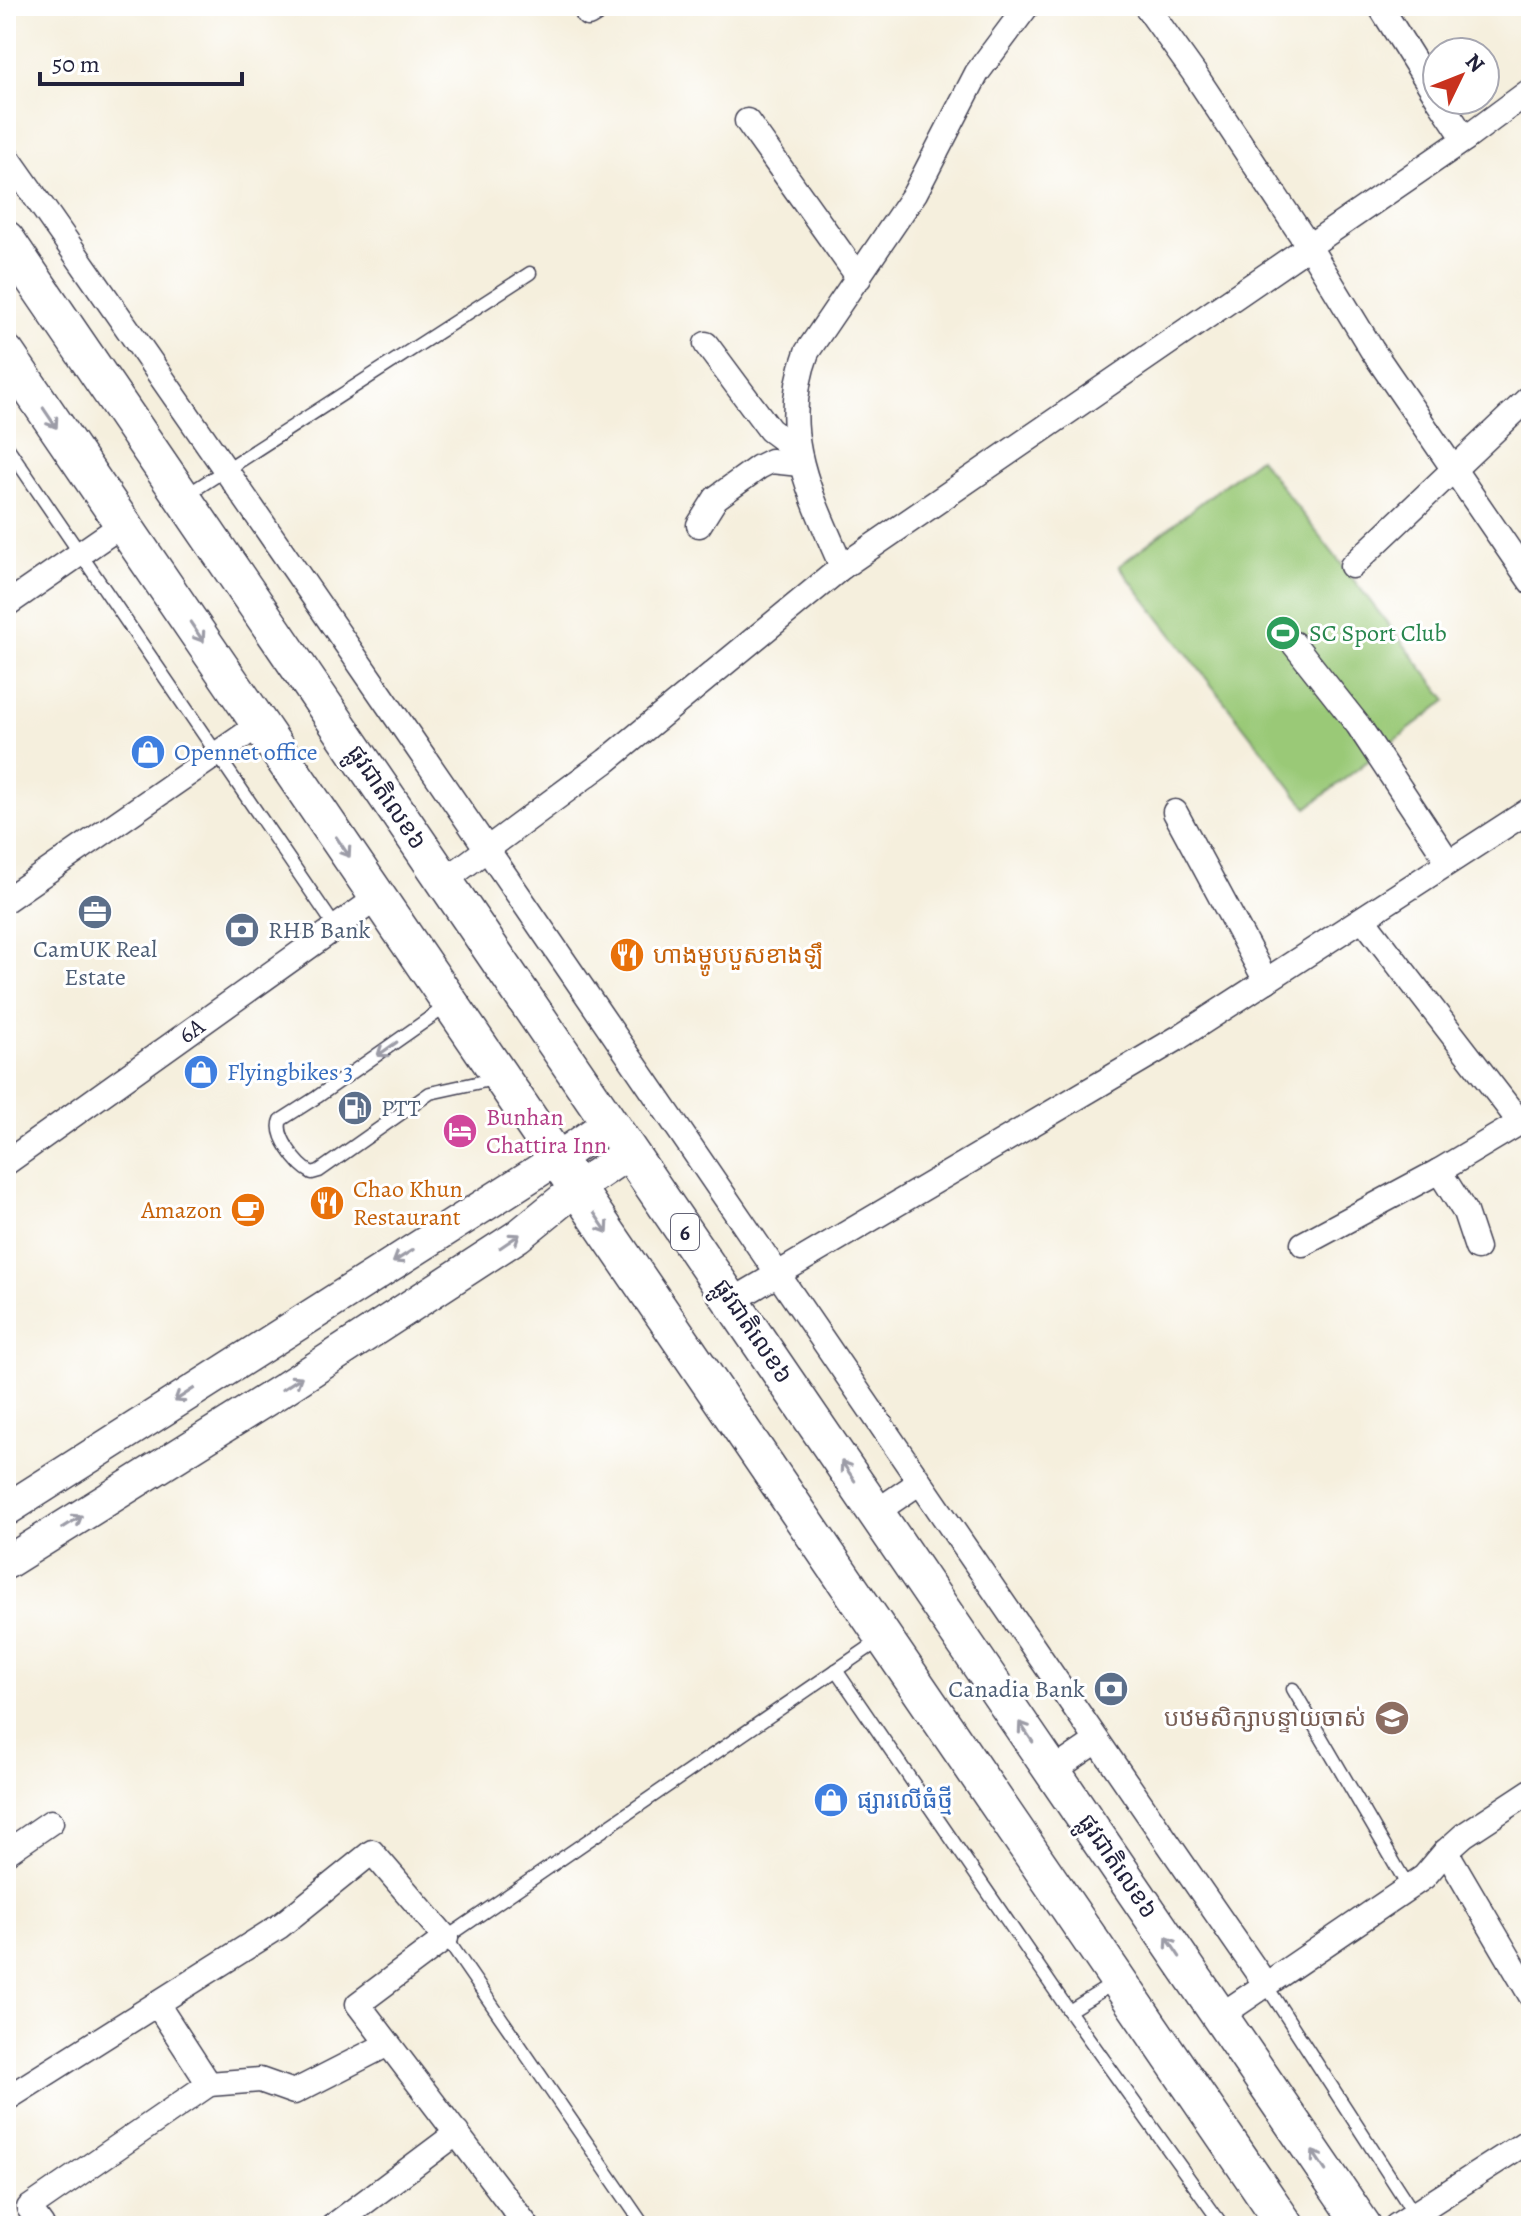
<svg xmlns="http://www.w3.org/2000/svg" width="1537" height="2232" viewBox="0 0 1537 2232" font-family="Alegreya,'Noto Sans Khmer',serif">
  <style>
    .green { fill: #9ac977; stroke: #5e7659; stroke-width: 2 }
    .lines { fill: none; stroke-linecap: round; stroke-linejoin: round }
    .service-casing { stroke: #424153; stroke-width: 15 }
    .minor-casing { stroke: #424153; stroke-width: 27 }
    .secondary-casing { stroke: #424153; stroke-width: 35 }
    .primary-casing { stroke: #424153; stroke-width: 39 }
    .service { stroke: #fff; stroke-width: 12 }
    .minor { stroke: #fff; stroke-width: 24 }
    .secondary { stroke: #fff; stroke-width: 32 }
    .primary { stroke: #fff; stroke-width: 36 }
    .oneway { stroke: #9c9ca7 }
    .labels { text-anchor: middle; stroke-width: 6; stroke-linejoin: round; paint-order: stroke }
    .shield { fill: #fff; stroke: #646476; stroke-width: 2 }
    .shield-label { font-size: 22px; font-weight: bold; fill: #22223b }
    .leisure-label { font-size: 24px; fill: #27864d; stroke: #fff; text-anchor: start }
    .shop-label { font-size: 24px; fill: #366cbe; stroke: #fff; text-anchor: start }
    .street-label { font-size: 24px; fill: #22223b; stroke: #fff }
    .service-label { font-size: 24px; fill: #4e5e75; stroke: #fff; text-anchor: start }
    .food-label { font-size: 24px; fill: #c56008; stroke: #fff; text-anchor: start }
    .hotel-label { font-size: 24px; fill: #b23c85; stroke: #fff; text-anchor: start }
    .education-label { font-size: 24px; fill: #785e54; stroke: #fff; text-anchor: end }
  </style>
  <rect width="100%" height="100%" fill="#fff"/>
  <filter id="ink" filterUnits="userSpaceOnUse"><feTurbulence type="fractalNoise" baseFrequency=".0125" numOctaves="2"/><feDisplacementMap in="SourceGraphic" scale="16" xChannelSelector="R" yChannelSelector="G"/><feConvolveMatrix kernelMatrix="1 2 1 2 8 2 1 2 1" color-interpolation-filters="sRGB"/></filter>
  <filter id="wash" filterUnits="userSpaceOnUse"><feTurbulence type="fractalNoise" baseFrequency=".006" numOctaves="4" result="noise"/><feDisplacementMap in="SourceGraphic" scale="32" xChannelSelector="R" yChannelSelector="G"/><feGaussianBlur stdDeviation="1.8" result="paint"/><feColorMatrix in="noise" values="0 0 0 0 0 0 0 0 0 0 0 0 0 0 0 0 0 1.4 0 .05"/><feComposite in="paint" operator="in"/></filter>
  <g filter="url(#wash)">
    <rect width="100%" height="100%" fill="#f5efdd"/>
    <polygon class="green" points="1259,458 1447,700 1307,808 1119,566"/>
  </g>
  <g filter="url(#ink)">
    <g class="lines">
      <g class="service-casing">
        <g id="service">
          <polyline points="6,445 336,928"/>
          <polyline points="185,496 530,273"/>
          <path d="M 448,1005 L 317,1097 L 281,1120 C 274,1135 298,1166 312,1173 L 319,1171 L 430,1093 L 499,1078"/>
          <polyline points="836,1670 1069,2011 1223,2226"/>
          <polyline points="1293,1689 1409,1888"/>
          <polyline points="1266,1985 1422,2226"/>
          <polyline points="1069,2011 1114,1983"/>
          <polyline points="644,2226 446,1938 880,1640"/>
        </g>
      </g>
      <g class="minor-casing">
        <g id="minor">
          <polyline points="1146,6 1194,73 1308,245 1372,350 1531,582"/>
          <polyline points="1380,6 1437,97"/>
          <polyline points="588,14 601,6"/>
          <polyline points="1439,100 1465,139"/>
          <polyline points="747,121 859,278"/>
          <path d="M 6,155 C 432,761 844,1376 1266,1985"/>
          <polyline points="706,344 770,430 797,450"/>
          <polyline points="699,525 716,498 759,467 771,461 800,464"/>
          <polyline points="1352,566 1531,396"/>
          <path d="M 842,567 C 810,493 777,432 807,352 L 915,193 L 977,73 L 1027,6"/>
          <polyline points="6,605 123,524"/>
          <polyline points="1294,644 1358,725 1448,861"/>
          <polyline points="1175,812 1266,981"/>
          <polyline points="444,881 606,761 842,567 1465,139 1531,90"/>
          <polyline points="6,900 260,724"/>
          <polyline points="1363,919 1519,1121"/>
          <path id="s1" d="M 6,1163 L 377,898"/>
          <polyline points="1439,1171 1465,1212 1477,1248"/>
          <polyline points="1303,1244 1439,1171 1531,1116"/>
          <polyline points="732,1301 1178,1038 1531,809"/>
          <polyline points="876,1512 920,1482"/>
          <polyline points="1053,1771 1097,1741"/>
          <polyline points="1446,1851 1531,1996"/>
          <polyline points="6,1853 51,1822"/>
          <polyline points="157,2004 209,2084 260,2080 294,2092 388,2044"/>
          <polyline points="1220,2016 1424,1877 1446,1851 1464,1835 1531,1791"/>
          <polyline points="6,2099 280,1926 372,1852 446,1938 358,2004 527,2226"/>
          <polyline points="42,2226 29,2208 209,2084"/>
          <polyline points="333,2226 457,2133"/>
          <polyline points="1396,2226 1531,2139"/>
        </g>
      </g>
      <g class="secondary-casing">
        <g id="secondary">
          <polyline points="6,1510 557,1159 610,1122"/>
          <polyline points="6,1563 282,1390 518,1236 577,1188 630,1152"/>
        </g>
      </g>
      <g class="primary-casing">
        <g id="primary">
          <polyline points="6,239 1363,2226"/>
          <polyline points="6,353 1286,2226"/>
        </g>
      </g>
      <use href="#service" class="service"/>
      <use href="#minor" class="minor"/>
      <use href="#secondary" class="secondary"/>
      <use href="#primary" class="primary"/>
    </g>
    <defs><path id="oneway-shaft" d="M-6 0H5M1.5-3L5.5 0L1.5 3" fill="none" stroke-width="1.6" stroke-linecap="round" stroke-linejoin="round" transform="scale(2)"/></defs>
    <g class="oneway">
      <use href="#oneway-shaft" transform="translate(50 418) rotate(56)"/>
      <use href="#oneway-shaft" transform="translate(197 632) rotate(56)"/>
      <use href="#oneway-shaft" transform="translate(343 847) rotate(56)"/>
      <use href="#oneway-shaft" transform="translate(387 1049) rotate(145)"/>
      <use href="#oneway-shaft" transform="translate(601 1223) rotate(56)"/>
      <use href="#oneway-shaft" transform="translate(510 1241) rotate(-34)"/>
      <use href="#oneway-shaft" transform="translate(403 1256) rotate(148)"/>
      <use href="#oneway-shaft" transform="translate(292 1383) rotate(-33)"/>
      <use href="#oneway-shaft" transform="translate(184 1395) rotate(147)"/>
      <use href="#oneway-shaft" transform="translate(848 1471) rotate(-124)"/>
      <use href="#oneway-shaft" transform="translate(72 1522) rotate(-32)"/>
      <use href="#oneway-shaft" transform="translate(1026 1732) rotate(-124)"/>
      <use href="#oneway-shaft" transform="translate(1173 1947) rotate(-124)"/>
      <use href="#oneway-shaft" transform="translate(1319 2161) rotate(-124)"/>
    </g>
  </g>
  <defs>
    <g id="stadium-disc" transform="scale(1.8)"><circle r="9.5" fill="#2e9e5b" stroke="#fff"/><path d="M0-5a6.5 5 0 1 0 0 10a6.5 5 0 1 0 0-10ZM-3.5-1.8h7v3.6h-7Z" fill="#fff"/></g>
    <g id="shop-disc" transform="scale(1.8)"><circle r="9.5" fill="#3f7fe0" stroke="#fff"/><path d="M-5-2.5h2.3a2.7 3.5 0 0 1 5.4 0H5L5.5 6h-11ZM-1.5-2.5h3a1.5 2.3 0 0 0-3 0Z" fill="#fff"/></g>
    <g id="office-disc" transform="scale(1.8)"><circle r="9.5" fill="#5c6f8a" stroke="#fff"/><path d="M-6-3h4V-5.5h4V-3h4V5H-6ZM-1-4.5V-3h2v-1.5ZM-6 0V1H6V0Z" fill="#fff"/></g>
    <g id="bank-disc" transform="scale(1.8)"><circle r="9.5" fill="#5c6f8a" stroke="#fff"/><path d="M-6-4H6V4H-6ZM0-2.3a2.3 2.3 0 1 0 0 4.6a2.3 2.3 0 1 0 0-4.6Z" fill="#fff"/></g>
    <g id="restaurant-disc" transform="scale(1.8)"><circle r="9.5" fill="#e8710a" stroke="#fff"/><path d="M-5-6h1v4h1v-4h1v4h1v-4h1v5L-1.5 .5V6h-2V.5L-5-1ZM5-6V6H3V1.5H1.5Q1.5-4 5-6Z" fill="#fff"/></g>
    <g id="fuel-disc" transform="scale(1.8)"><circle r="9.5" fill="#5c6f8a" stroke="#fff"/><path d="M-5.5-6h7V0h2V4h1.3V-2.5L3-4.5l.8-.8L6-3V5H2.5V1h-1V6h-7ZM-4.2-4.7v3.2H.2V-4.7Z" fill="#fff"/></g>
    <g id="hotel-disc" transform="scale(1.8)"><circle r="9.5" fill="#d1479c" stroke="#fff"/><path d="M-6-4.5h1.5V1H6V5H4.5V3h-9V5H-6ZM-4 0a1.8 1.8 0 1 1 3.6 0ZM.5 0V-2.5h3Q6-2.5 6 0Z" fill="#fff"/></g>
    <g id="cafe-disc" transform="scale(1.8)"><circle r="9.5" fill="#e8710a" stroke="#fff"/><path d="M-5.5-4.5H6V0H3Q3 3.5 0 3.5H-2.5Q-5.5 3.5-5.5 0ZM3-3.2v2h1.7v-2ZM-6 4.5H4V6H-6Z" fill="#fff"/></g>
    <g id="school-disc" transform="scale(1.8)"><circle r="9.5" fill="#8d6e63" stroke="#fff"/><path d="M0-5L7-2L0 1L-7-2ZM-4 1L0 2.5L4 1V4Q0 6-4 4Z" fill="#fff"/></g>
  </defs>
  <g fill-rule="evenodd">
    <use href="#stadium-disc" x="1283" y="633"/>
    <use href="#shop-disc" x="148" y="752"/>
    <use href="#office-disc" x="95" y="912"/>
    <use href="#bank-disc" x="242" y="930"/>
    <use href="#restaurant-disc" x="627" y="955"/>
    <use href="#shop-disc" x="201" y="1072"/>
    <use href="#fuel-disc" x="355" y="1108"/>
    <use href="#hotel-disc" x="460" y="1131"/>
    <use href="#restaurant-disc" x="327" y="1203"/>
    <use href="#cafe-disc" x="248" y="1210"/>
    <use href="#bank-disc" x="1111" y="1689"/>
    <use href="#school-disc" x="1392" y="1718"/>
    <use href="#shop-disc" x="831" y="1800"/>
  </g>
  <g class="labels">
    <rect class="shield" x="671" y="1214" width="28" height="36" rx="6"/>
    <g class="shield-label">
      <text x="685" y="1240">6</text>
    </g>
    <g class="leisure-label">
      <text x="1309" y="641">SC Sport Club</text>
    </g>
    <g class="shop-label">
      <text x="174" y="760">Opennet office</text>
      <text x="227" y="1080">Flyingbikes 3</text>
      <text x="857" y="1808">ផ្សារលើធំថ្មី</text>
    </g>
    <g class="street-label">
      <text transform="translate(387 797) rotate(56)" y="8">ផ្លូវជាតិលេខ៦</text>
      <text dy="8" stroke="none"><textPath href="#s1" startOffset="228">6A</textPath></text>
      <text transform="translate(753 1331) rotate(56)" y="8">ផ្លូវជាតិលេខ៦</text>
      <text transform="translate(1118 1866) rotate(56)" y="8">ផ្លូវជាតិលេខ៦</text>
    </g>
    <g class="service-label">
      <text x="268" y="938">RHB Bank</text>
      <text x="95" y="957" text-anchor="middle">CamUK Real<tspan x="95" dy="28">Estate</tspan></text>
      <text x="381" y="1116">PTT</text>
      <text x="1085" y="1697" text-anchor="end">Canadia Bank</text>
    </g>
    <g class="food-label">
      <text x="653" y="963">ហាងម្ហូបបួសខាងឡឹ</text>
      <text x="353" y="1197">Chao Khun<tspan x="353" dy="28">Restaurant</tspan></text>
      <text x="222" y="1218" text-anchor="end">Amazon</text>
    </g>
    <g class="hotel-label">
      <text x="486" y="1125">Bunhan<tspan x="486" dy="28">Chattira Inn</tspan></text>
    </g>
    <g class="education-label">
      <text x="1366" y="1726">បឋមសិក្សាបន្ទាយចាស់</text>
    </g>
  </g>
  <rect width="1537" height="2232" fill="none" stroke="#fff" stroke-width="32"/>
  <g transform="translate(1461 76) rotate(47)"><circle r="38" fill="#ffffff" stroke="#a7a7b1" stroke-width="2"/>
  <path d="M0-6L14 30L0 20L-14 30Z" fill="#c8321e"/>
  <text y="-12" font-size="22" font-weight="bold" text-anchor="middle" fill="#22223b">N</text>
  </g>
  <path d="M40 72v12h202v-12" fill="none" stroke="#22223b" stroke-width="4"/>
  <text x="52" y="72" font-size="24" fill="#22223b" stroke="#ffffff" stroke-width="6" paint-order="stroke">50 m</text>
</svg>
